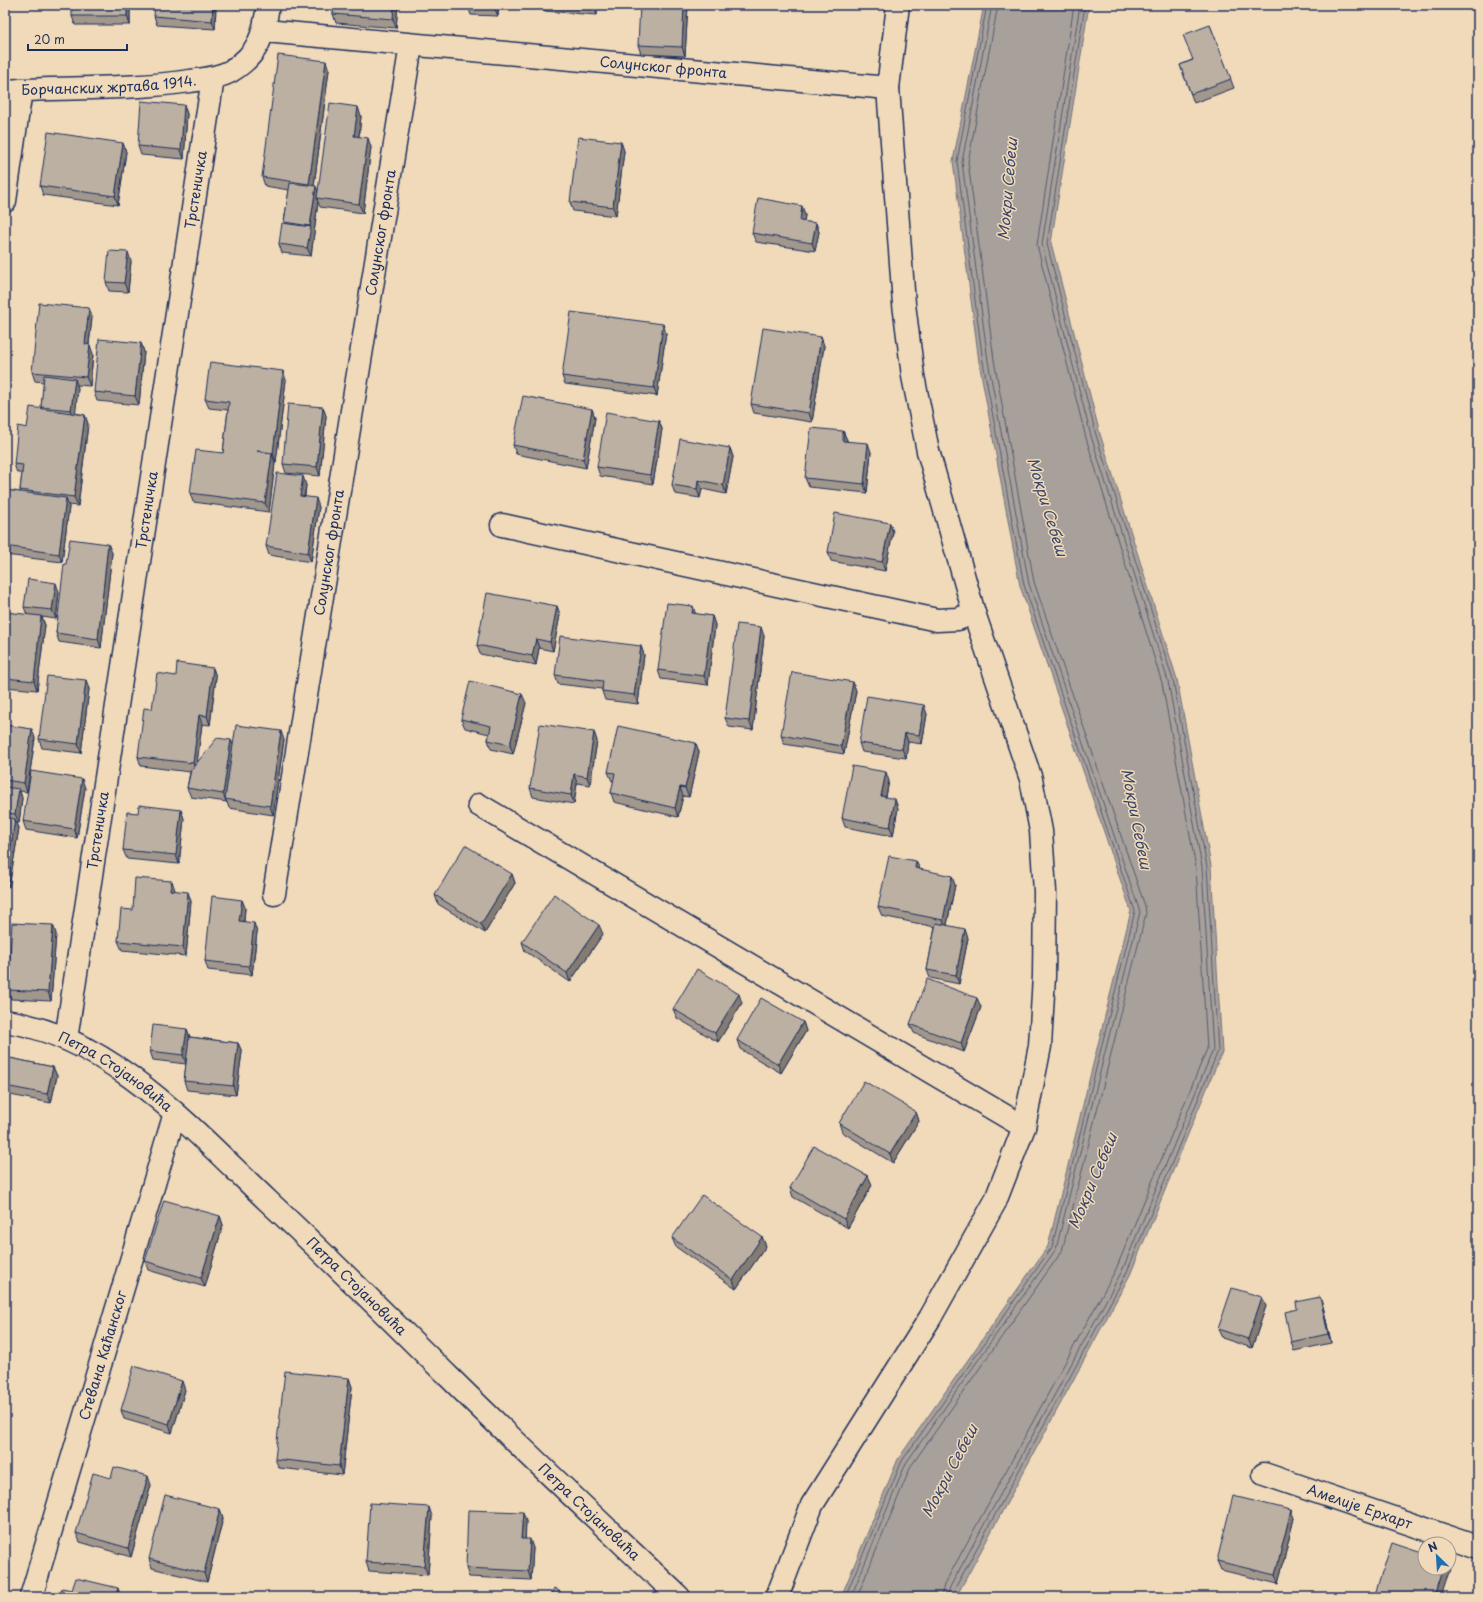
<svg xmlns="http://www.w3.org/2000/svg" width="1483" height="1602" viewBox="0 0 1483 1602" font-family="'Playpen Sans',sans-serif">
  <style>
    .water { fill: #a8a09a; stroke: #707382 }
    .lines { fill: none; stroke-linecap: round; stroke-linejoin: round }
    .shore { stroke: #535c76; stroke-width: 1 }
    .minor-casing { stroke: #1b2f5e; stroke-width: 25 }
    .minor { stroke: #f1dab9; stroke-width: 22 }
    .wall { fill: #a2978c; stroke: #1b2f5e }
    .shaded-wall { fill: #847b72; stroke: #1b2f5e }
    .building { fill: #bcb0a3; stroke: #1b2f5e }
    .labels { text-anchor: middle; stroke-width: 3; stroke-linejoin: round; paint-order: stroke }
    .street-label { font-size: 14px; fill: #1b2f5e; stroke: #f1dab9 }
    .water-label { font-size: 15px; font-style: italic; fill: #37466a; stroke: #f1dab9 }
  </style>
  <rect width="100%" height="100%" fill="#f1dab9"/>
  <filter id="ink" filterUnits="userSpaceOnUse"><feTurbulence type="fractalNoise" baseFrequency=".025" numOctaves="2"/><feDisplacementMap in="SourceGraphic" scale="8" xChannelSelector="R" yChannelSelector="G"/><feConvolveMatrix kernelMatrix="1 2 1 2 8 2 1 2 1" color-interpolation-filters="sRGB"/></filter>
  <g filter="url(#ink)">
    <polygon class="water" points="984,5 1089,5 1051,243 1100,434 1177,679 1211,866 1222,1052 1130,1275 956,1597 841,1597 898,1459 1048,1246 1131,911 1020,586 979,362 953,161"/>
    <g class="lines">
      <g class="shore">
        <polyline points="845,1597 902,1461 1052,1247 1135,911 1024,585 983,362 957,161 987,5"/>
        <polyline points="851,1597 906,1463 1056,1249 1140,912 1029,584 988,361 962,162 992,5"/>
        <polyline points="857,1597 911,1466 1062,1251 1146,913 1145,906 1034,582 994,360 968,162 998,5"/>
        <polyline points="941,1597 944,1585 1116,1269 1207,1049 1196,868 1162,683 1086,438 1037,245 1074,5"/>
        <polyline points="947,1597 950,1587 1122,1271 1213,1050 1202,867 1168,681 1091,436 1042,244 1080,5"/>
        <polyline points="952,1597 954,1590 1126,1274 1218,1051 1207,867 1173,680 1096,435 1047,244 1085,5"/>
      </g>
      <g class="minor-casing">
        <g id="minor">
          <path id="s1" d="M 265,31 L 888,88"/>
          <path id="s2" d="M 5,91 C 66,87 129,90 190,81 C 204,79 219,78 231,71 C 259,54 264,35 268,5"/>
          <polyline points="5,201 21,90"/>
          <polyline points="502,525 937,620 958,619 974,613"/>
          <polyline points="479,805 1024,1127"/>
          <path id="s3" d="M 274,894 L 411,45"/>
          <path id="s4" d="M 5,1021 C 110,1036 194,1131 268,1201 C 329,1258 388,1317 448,1376 C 524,1451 602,1524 679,1597"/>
          <path id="s5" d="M 66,1039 L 213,78"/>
          <path id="s6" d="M 1264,1474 L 1478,1547"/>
          <path id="s7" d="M 31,1597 L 175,1113"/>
          <polyline points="777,1597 812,1505 930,1318 995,1202 1024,1127 1040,1046 1044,976 1045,892 1041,831 1031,779 974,613 928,451 913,376 904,304 888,88 898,5"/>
        </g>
      </g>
      <use href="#minor" class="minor"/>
    </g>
    <g class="wall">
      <polygon points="130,5 130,25 75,25 72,16"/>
      <polygon points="216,5 215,29 157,25 154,16"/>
      <polygon points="334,5 398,5 396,28 336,23 333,14"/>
      <polygon points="499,5 498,16 471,15 468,6"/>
      <polygon points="542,5 597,5 597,15 544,11"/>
      <polygon points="688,5 685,56 641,54 638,45"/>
      <polygon points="1210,25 1234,88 1194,103 1180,65 1192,60"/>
      <polygon points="329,70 314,186 317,191 361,116 359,137 371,147 363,213 320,207 318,202 311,256 282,253 279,244 285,223 284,222 289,190 265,186 262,177"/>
      <polygon points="184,105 187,114 184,159 141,155 138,146"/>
      <polygon points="621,142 624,151 616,216 573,211 570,202"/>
      <polygon points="123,143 126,152 118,205 43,195 40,186"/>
      <polygon points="802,206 805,215 804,222 816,223 819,232 815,251 756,242 752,233"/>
      <polygon points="131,261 128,292 109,291 106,282"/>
      <polygon points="89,308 92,317 89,345 93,354 90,386 77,385 78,388 75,413 85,415 88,424 78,506 68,505 69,507 62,562 5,555 5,490 21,492 20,490 22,473 17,473 14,464 27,428 42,409 41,407 44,382 35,381 32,372"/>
      <polygon points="666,333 657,396 565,384 562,376"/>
      <polygon points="821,337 824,346 812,422 754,413 751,404"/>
      <polygon points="141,343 144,352 139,405 97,401 94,392"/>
      <polygon points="286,380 276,462 275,462 275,463 269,512 193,502 190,493 223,453 228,410 209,408 205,399"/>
      <polygon points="323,407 326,416 320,476 286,473 283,464"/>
      <polygon points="592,409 595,418 586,468 516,454 513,445"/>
      <polygon points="659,421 662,429 653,484 600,476 597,467"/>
      <polygon points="843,431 847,440 847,441 871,452 867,493 809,487 805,478"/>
      <polygon points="730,448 733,457 726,494 702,489 700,498 675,494 672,485"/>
      <polygon points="306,485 305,497 319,507 311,562 269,555 266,546"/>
      <polygon points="890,523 893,532 885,571 831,561 828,552"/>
      <polygon points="108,544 112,553 101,648 59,642 56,633 66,564"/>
      <polygon points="59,592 56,619 42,617 45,625 37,690 5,687 5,612 27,615 24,607"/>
      <polygon points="557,606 560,615 553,651 539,648 536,665 480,654 477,645"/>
      <polygon points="696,614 712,616 715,625 708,685 661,679 658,670"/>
      <polygon points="764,636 753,730 729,727 725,718"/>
      <polygon points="641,646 644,655 638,704 605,700 602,691 602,689 558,684 555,675"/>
      <polygon points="213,668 216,677 210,725 202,724 197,762 233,746 284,740 273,815 229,808 227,802 191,797 187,788 190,772 141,766 138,757 152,709 176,676"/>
      <polygon points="86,680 89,689 81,753 42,748 39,739"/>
      <polygon points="853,682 856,691 844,754 784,744 781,735"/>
      <polygon points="526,703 513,754 491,749 488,740 489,734 465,728 461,719"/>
      <polygon points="927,714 922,744 908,742 906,758 862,752 859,743"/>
      <polygon points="5,725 35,738 27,792 20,791 22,798 19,823 17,823 19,828 9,887 5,886"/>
      <polygon points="594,732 597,741 590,785 577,783 574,804 533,797 530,788"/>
      <polygon points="699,752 689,797 683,796 678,817 614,802 611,793 614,781 612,781 608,772"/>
      <polygon points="889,781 886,797 898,808 893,836 845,827 842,818"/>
      <polygon points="85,788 77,838 26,830 23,821"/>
      <polygon points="181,810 184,819 179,864 127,859 123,850 138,813"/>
      <polygon points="916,861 919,869 955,885 947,925 968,938 959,984 930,978 927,970 935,927 882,916 878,907"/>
      <polygon points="512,874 515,883 485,933 438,904 435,895"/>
      <polygon points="175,890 175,891 191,901 186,956 122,950 118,941 133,910"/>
      <polygon points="242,900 245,908 244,921 257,932 252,975 208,970 205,961"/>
      <polygon points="53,925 56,934 51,1001 11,999 8,990"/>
      <polygon points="603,934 570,982 525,951 522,942"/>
      <polygon points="742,1003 718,1042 677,1018 673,1009"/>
      <polygon points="981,1007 964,1052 914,1033 910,1024"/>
      <polygon points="803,1022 806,1031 781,1073 740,1049 737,1040"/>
      <polygon points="187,1029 190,1037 238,1043 242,1052 236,1095 187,1090 184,1081 186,1064 153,1060 150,1051"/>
      <polygon points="5,1057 53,1067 57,1076 51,1103 5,1094"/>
      <polygon points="916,1112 919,1121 893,1163 842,1132 839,1123"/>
      <polygon points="868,1176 872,1185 848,1228 793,1197 790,1188"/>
      <polygon points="220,1216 223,1225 205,1287 148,1270 145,1261"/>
      <polygon points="762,1237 766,1246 736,1289 676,1247 672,1238"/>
      <polygon points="1266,1306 1252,1348 1222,1338 1218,1329"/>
      <polygon points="1323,1306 1331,1343 1294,1351 1291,1342 1297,1309"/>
      <polygon points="349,1378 352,1387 342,1475 279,1468 275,1459"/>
      <polygon points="185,1390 172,1433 124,1419 121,1410"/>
      <polygon points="111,1478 151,1485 131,1557 80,1542 76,1533"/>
      <polygon points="220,1509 223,1518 207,1582 152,1568 149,1559"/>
      <polygon points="432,1516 428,1575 369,1571 366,1562"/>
      <polygon points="1294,1518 1278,1584 1221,1570 1217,1561"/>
      <polygon points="526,1521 525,1539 533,1548 531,1580 469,1577 466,1568"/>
    </g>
    <g class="shaded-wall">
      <polygon points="127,5 130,5 130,25 127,16"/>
      <polygon points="213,5 216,5 215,29 212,21"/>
      <polygon points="394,5 398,5 396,28 393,19"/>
      <polygon points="495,5 499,5 498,16 494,7"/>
      <polygon points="593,5 597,5 597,15 593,6"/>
      <polygon points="684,5 688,5 685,56 682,47"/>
      <polygon points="326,61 329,70 313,193 309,184"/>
      <polygon points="184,105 187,114 184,159 181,150"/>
      <polygon points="358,107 361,116 358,145 354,136"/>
      <polygon points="368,138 371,147 363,213 359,204"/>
      <polygon points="621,142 624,151 616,216 613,207"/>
      <polygon points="123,143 126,152 118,205 115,196"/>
      <polygon points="316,186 319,195 317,198 318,202 311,256 307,248"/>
      <polygon points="802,206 805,215 803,230 800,221"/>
      <polygon points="816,223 819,232 815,251 812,243"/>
      <polygon points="128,252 131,261 128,292 124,283"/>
      <polygon points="89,308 92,317 88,353 85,344"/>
      <polygon points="663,324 666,333 657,396 654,388"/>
      <polygon points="821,337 824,346 812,422 809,413"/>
      <polygon points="141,343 144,352 139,405 135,396"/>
      <polygon points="90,345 93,354 90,386 86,377"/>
      <polygon points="283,371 286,380 276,462 273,453"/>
      <polygon points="75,379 78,388 75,419 71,410"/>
      <polygon points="323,407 326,416 320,476 317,467"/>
      <polygon points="592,409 595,418 586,468 583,459"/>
      <polygon points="85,415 88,424 78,506 74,497"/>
      <polygon points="659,421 662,429 653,484 650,475"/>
      <polygon points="843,431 847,440 846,450 843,441"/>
      <polygon points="868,443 871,452 867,493 864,484"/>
      <polygon points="730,448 733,457 726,494 723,485"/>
      <polygon points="272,454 275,463 269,512 265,503"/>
      <polygon points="303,476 306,485 303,505 300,496"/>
      <polygon points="698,480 702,489 700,498 697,489"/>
      <polygon points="66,498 69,507 62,562 59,554"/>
      <polygon points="316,498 319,507 311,562 308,553"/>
      <polygon points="890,523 893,532 885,571 882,562"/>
      <polygon points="108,544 112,553 101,648 98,639"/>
      <polygon points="56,583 59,592 56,619 52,610"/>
      <polygon points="557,606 560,615 553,651 550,642"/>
      <polygon points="693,606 696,615 692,613"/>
      <polygon points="41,616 45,625 37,690 34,681"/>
      <polygon points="712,616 715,625 708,685 704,676"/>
      <polygon points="761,627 764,636 753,730 749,721"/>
      <polygon points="536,639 539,648 536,665 532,656"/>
      <polygon points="641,646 644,655 638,704 634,695"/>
      <polygon points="213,668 216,677 210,725 207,716"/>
      <polygon points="86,680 89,689 81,753 78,744"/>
      <polygon points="853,682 856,691 844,754 841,746"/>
      <polygon points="522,694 526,703 513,754 510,745"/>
      <polygon points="924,705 927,714 922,744 919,735"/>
      <polygon points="199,715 202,724 196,772 193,763"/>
      <polygon points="32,729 35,738 27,792 24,783"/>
      <polygon points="281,731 284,740 273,815 270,806"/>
      <polygon points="594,732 597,741 590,785 587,777"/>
      <polygon points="905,733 908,742 906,758 902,749"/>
      <polygon points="231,740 235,749 225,799 227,803 223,794"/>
      <polygon points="696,743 699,752 689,797 685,788"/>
      <polygon points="886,772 889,781 884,805 881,796"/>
      <polygon points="574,774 577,783 574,804 571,795"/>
      <polygon points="82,779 85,788 77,838 74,829"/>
      <polygon points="680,787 683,796 678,817 675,808"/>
      <polygon points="19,789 22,798 19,823 15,814"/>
      <polygon points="895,799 898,808 893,836 890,827"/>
      <polygon points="181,810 184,819 179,864 176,855"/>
      <polygon points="15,819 19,828 9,887 6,878"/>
      <polygon points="916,861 920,870 915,868"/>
      <polygon points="512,874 515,883 485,933 481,924"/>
      <polygon points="952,876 955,885 946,929 943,920"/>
      <polygon points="172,881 175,890 173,899 170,890"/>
      <polygon points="188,892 191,901 186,956 183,947"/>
      <polygon points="242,900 245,908 243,930 239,921"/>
      <polygon points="254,923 257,932 252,975 249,966"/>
      <polygon points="53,925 56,934 51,1001 48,992"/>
      <polygon points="599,925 603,934 570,982 567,973"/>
      <polygon points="965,929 968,938 959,984 956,975"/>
      <polygon points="739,994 742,1003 718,1042 715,1033"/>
      <polygon points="977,998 981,1007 964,1052 961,1043"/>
      <polygon points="803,1022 806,1031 781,1073 778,1064"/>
      <polygon points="187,1029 190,1038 186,1064 183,1055"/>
      <polygon points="238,1043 242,1052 236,1095 233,1086"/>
      <polygon points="53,1067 57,1076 51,1103 47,1094"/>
      <polygon points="916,1112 919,1121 893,1163 890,1154"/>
      <polygon points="868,1176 872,1185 848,1228 844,1219"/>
      <polygon points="220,1216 223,1225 205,1287 201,1278"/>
      <polygon points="762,1237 766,1246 736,1289 733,1280"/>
      <polygon points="1262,1297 1266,1306 1252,1348 1248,1339"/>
      <polygon points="1320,1297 1323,1306 1331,1343 1328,1334"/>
      <polygon points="349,1378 352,1387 342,1475 339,1466"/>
      <polygon points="182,1381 185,1390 172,1433 169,1424"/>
      <polygon points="148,1476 151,1485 131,1557 128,1548"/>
      <polygon points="429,1507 432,1516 428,1575 424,1566"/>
      <polygon points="220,1509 223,1518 207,1582 204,1573"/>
      <polygon points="1291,1510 1294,1518 1278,1584 1275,1575"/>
      <polygon points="523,1512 526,1521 525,1548 521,1539"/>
      <polygon points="530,1539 533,1548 531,1580 528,1571"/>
      <polygon points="1449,1567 1450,1569 1441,1597 1435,1597 1444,1568 1449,1568"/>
      <polygon points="118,1588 121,1597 115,1597"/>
    </g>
    <g class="building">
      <rect x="72" y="5" width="55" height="11"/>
      <polygon points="155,5 213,5 212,21 154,16"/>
      <polygon points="334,5 394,5 393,19 333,14"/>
      <polygon points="468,5 495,5 494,7 468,6"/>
      <polygon points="640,5 684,5 682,47 638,45"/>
      <polygon points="1210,25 1231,79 1191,94 1180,65 1193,60 1183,35"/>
      <polygon points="278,55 326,61 309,184 262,177"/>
      <polygon points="141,101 184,105 181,150 138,146"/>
      <polygon points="330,103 358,107 354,136 368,138 359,204 317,198"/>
      <polygon points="48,132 123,143 115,196 40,186"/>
      <polygon points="578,137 621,142 613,207 570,202"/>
      <polygon points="290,183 316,186 310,226 284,222"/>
      <polygon points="758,198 802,206 800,221 816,223 812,243 752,233"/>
      <polygon points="282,223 311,227 307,248 279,244"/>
      <polygon points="109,251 128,252 124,283 106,282"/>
      <polygon points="39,303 89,308 85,344 90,345 86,377 32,372"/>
      <polygon points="571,312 663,324 654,388 562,376"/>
      <polygon points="763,328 821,337 809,413 751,404"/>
      <polygon points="99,339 141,343 135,396 94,392"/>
      <polygon points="210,362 283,371 273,453 257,451 272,454 265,503 190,493 196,450 223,453 229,402 205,399"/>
      <polygon points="44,375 75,379 71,410 41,407"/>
      <polygon points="523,396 592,409 583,459 513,445"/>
      <polygon points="288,404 323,407 317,467 283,464"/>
      <polygon points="30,407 85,415 74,497 20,490 23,465 14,464 18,426 27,428"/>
      <polygon points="606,412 659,421 650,475 597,467"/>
      <polygon points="811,428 843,431 843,441 868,443 864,484 805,478"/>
      <polygon points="680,439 730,448 723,485 698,480 697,489 672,485"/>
      <polygon points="277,473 303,476 300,496 316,498 308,553 266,546"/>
      <polygon points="5,490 66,498 59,554 5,546"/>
      <polygon points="835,513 890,523 882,562 828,552"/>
      <polygon points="70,539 108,544 98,639 56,633 64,564 66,564"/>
      <polygon points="28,579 56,583 52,610 24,607"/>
      <polygon points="487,593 557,606 550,642 536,639 532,656 477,645"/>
      <polygon points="667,603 693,606 692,613 712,616 704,676 658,670"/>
      <polygon points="5,612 41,616 34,681 5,678"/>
      <polygon points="737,624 761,627 749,721 725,718"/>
      <polygon points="560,636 641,646 634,695 602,691 603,681 555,675"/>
      <polygon points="177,663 213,668 207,716 199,715 193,763 138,757 144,708 152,709 157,673 176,676"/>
      <polygon points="792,672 853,682 841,746 781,735"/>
      <polygon points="47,676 86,680 78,744 39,739"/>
      <polygon points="470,681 522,694 510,745 488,740 491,726 461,719"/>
      <polygon points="867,696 924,705 919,735 905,733 902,749 859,743"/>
      <polygon points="540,724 594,732 587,777 574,774 571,795 530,788"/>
      <polygon points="5,725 32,729 24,783 5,780"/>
      <polygon points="236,725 281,731 270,806 225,799"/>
      <polygon points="618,726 696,743 685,788 680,787 675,808 611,793 615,773 608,772"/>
      <polygon points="217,738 231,740 223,794 187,788 191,770"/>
      <polygon points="852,766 886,772 881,796 895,799 890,827 842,818"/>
      <polygon points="31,771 82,779 74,829 23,821"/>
      <polygon points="5,787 19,789 15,814 5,813"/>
      <polygon points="139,805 181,810 176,855 123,850 127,812 138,813"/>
      <polygon points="5,817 15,819 6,878 5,878"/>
      <polygon points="465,845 512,874 481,924 435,895"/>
      <polygon points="889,856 916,861 915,868 952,876 943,920 878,907"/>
      <polygon points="135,878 172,881 170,890 188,892 183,947 118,941 121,909 133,910"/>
      <polygon points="554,894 599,925 567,973 522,942"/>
      <polygon points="212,896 242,900 239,921 254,923 249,966 205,961"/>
      <polygon points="12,923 53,925 48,992 8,990"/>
      <polygon points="936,923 965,929 956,975 927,970"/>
      <polygon points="697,969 739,994 715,1033 673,1009"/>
      <polygon points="927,979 977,998 961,1043 910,1024"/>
      <polygon points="761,998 803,1022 778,1064 737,1040"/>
      <polygon points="153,1025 187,1029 183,1055 150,1051"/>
      <polygon points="189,1037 238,1043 233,1086 184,1081"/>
      <polygon points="5,1057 53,1067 47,1094 5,1086"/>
      <polygon points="864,1081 916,1112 890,1154 839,1123"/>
      <polygon points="814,1146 868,1176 844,1219 790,1188"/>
      <polygon points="702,1195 762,1237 733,1280 672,1238"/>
      <polygon points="164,1200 220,1216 201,1278 145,1261"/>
      <polygon points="1232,1288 1262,1297 1248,1339 1218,1329"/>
      <polygon points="1320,1297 1328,1334 1291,1342 1285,1312 1297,1309 1296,1302"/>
      <polygon points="134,1366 182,1381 169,1424 121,1410"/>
      <polygon points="285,1371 349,1378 339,1466 275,1459"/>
      <polygon points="114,1467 148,1476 128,1548 76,1533 93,1473 111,1478"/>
      <polygon points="165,1495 220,1509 204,1573 149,1559"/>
      <polygon points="1233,1496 1291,1510 1275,1575 1217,1561"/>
      <polygon points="370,1503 429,1507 424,1566 366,1562"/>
      <polygon points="468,1510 523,1512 521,1539 530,1539 528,1571 466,1568"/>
      <polygon points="1392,1543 1425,1554 1425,1568 1444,1568 1435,1597 1374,1597"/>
      <polygon points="76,1578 118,1588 115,1597 45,1597 46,1593 60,1596 62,1588 72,1590"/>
      <polygon points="554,1588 569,1597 549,1597"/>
    </g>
  </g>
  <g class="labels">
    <g class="street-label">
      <text dy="5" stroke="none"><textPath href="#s1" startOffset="400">Солунског фронта</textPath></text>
      <text dy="5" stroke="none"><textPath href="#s2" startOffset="104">Борчанских жртава 1914.</textPath></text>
      <text dy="5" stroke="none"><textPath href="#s5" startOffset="859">Трстеничка</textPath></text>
      <text dy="5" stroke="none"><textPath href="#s3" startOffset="670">Солунског фронта</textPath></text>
      <text dy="5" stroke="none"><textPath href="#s5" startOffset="535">Трстеничка</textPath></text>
      <text dy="5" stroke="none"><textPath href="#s3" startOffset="346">Солунског фронта</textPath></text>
      <text dy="5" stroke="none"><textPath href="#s5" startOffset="211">Трстеничка</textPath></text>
      <text dy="5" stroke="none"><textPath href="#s4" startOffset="123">Петра Стојановића</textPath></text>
      <text dy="5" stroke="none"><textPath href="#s4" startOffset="447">Петра Стојановића</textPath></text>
      <text dy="5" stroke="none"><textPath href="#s7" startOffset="252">Стевана Каћанског</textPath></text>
      <text dy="5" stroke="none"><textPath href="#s6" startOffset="101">Амелије Ерхарт</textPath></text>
      <text dy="5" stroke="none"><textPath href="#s4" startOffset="771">Петра Стојановића</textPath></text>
    </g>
    <g class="water-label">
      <text transform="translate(1008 189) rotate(-85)" y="5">Мокри Себеш</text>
      <text transform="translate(1047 507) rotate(73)" y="5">Мокри Себеш</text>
      <text transform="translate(1136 819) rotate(79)" y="5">Мокри Себеш</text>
      <text transform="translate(1093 1181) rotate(-67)" y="5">Мокри Себеш</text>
      <text transform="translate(950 1471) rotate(-62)" y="5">Мокри Себеш</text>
    </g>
  </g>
  <rect width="1483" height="1602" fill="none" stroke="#f1dab9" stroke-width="20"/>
  <rect x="10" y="10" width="1463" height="1582" fill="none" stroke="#1b2f5e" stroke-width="1.5" filter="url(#ink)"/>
  <g transform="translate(1437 1556) rotate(335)"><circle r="19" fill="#f1dab9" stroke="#9b9695"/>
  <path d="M0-3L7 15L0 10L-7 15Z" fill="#1f6fb2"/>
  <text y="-6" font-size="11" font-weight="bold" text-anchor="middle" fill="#1b2f5e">N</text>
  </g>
  <path d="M28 44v6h99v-6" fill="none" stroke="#1b2f5e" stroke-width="2"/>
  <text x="34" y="44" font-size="12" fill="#1b2f5e" stroke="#f1dab9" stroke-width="3" paint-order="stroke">20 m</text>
</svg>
